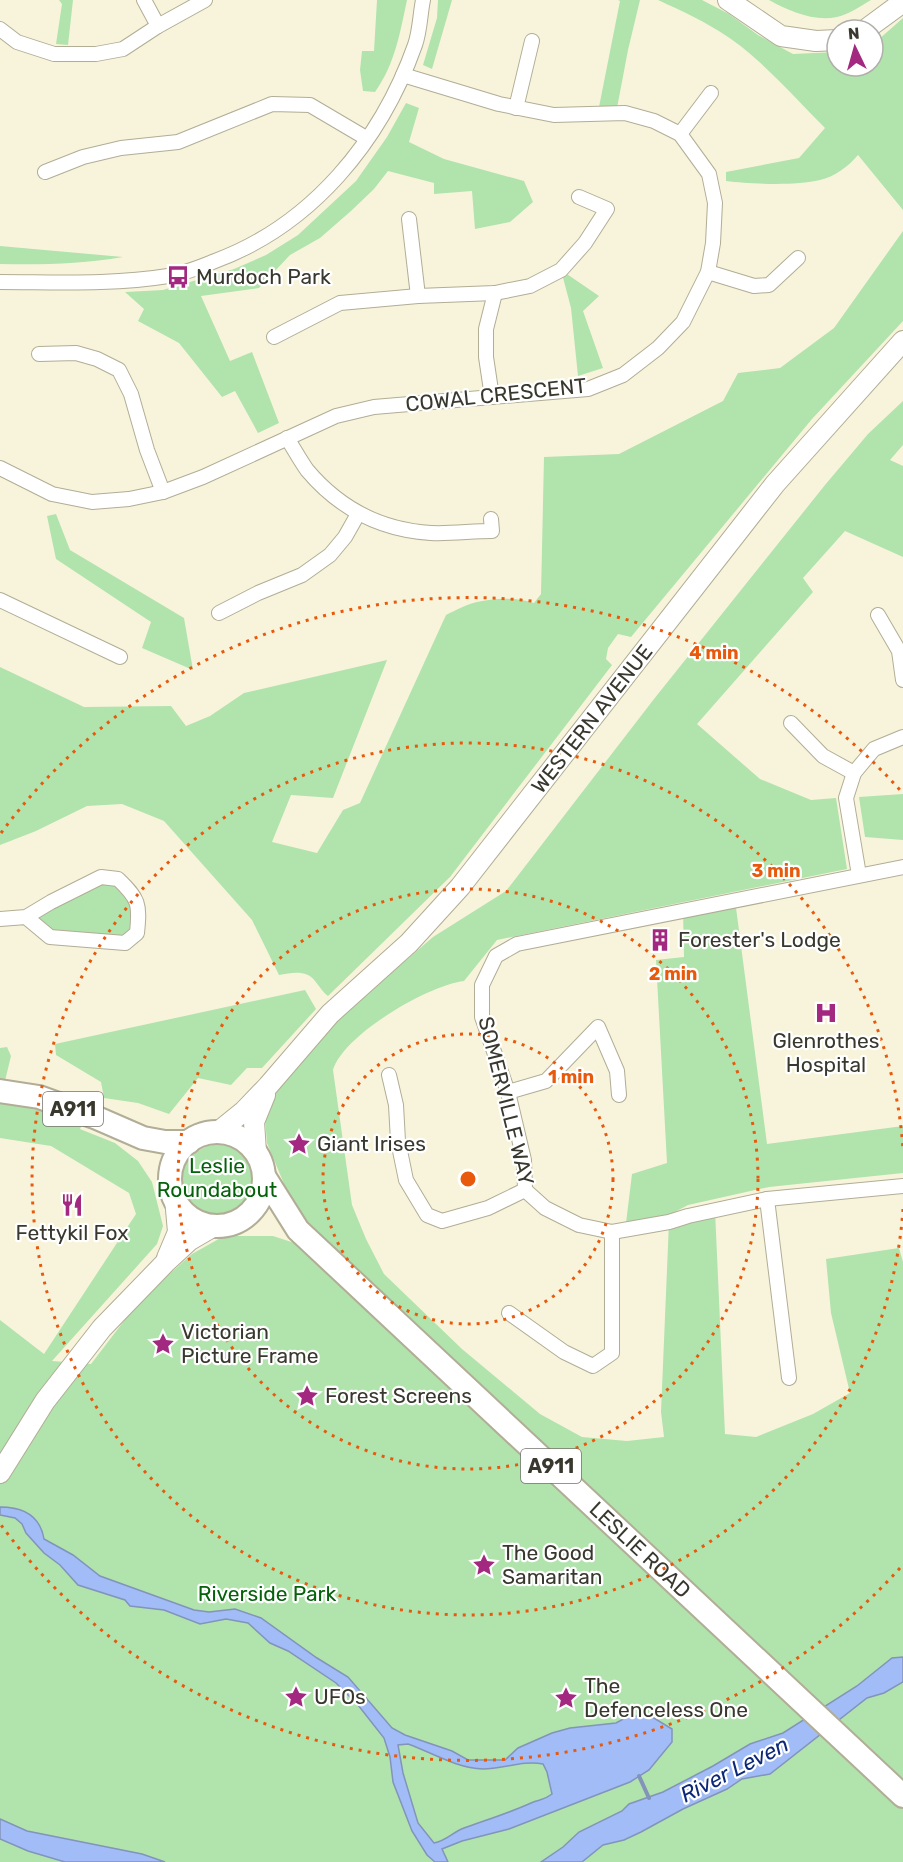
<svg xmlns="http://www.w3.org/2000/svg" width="903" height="1862" viewBox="0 0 903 1862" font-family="Rubik,sans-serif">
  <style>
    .green { fill: #b1e3ad }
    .water { fill: #a1bcf6; stroke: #8294ba; stroke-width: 1.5; fill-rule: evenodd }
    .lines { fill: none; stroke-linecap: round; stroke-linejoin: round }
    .stream { stroke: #8294ba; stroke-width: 4 }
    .street-casing { stroke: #b1ad96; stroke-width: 16 }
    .secondary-casing { stroke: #b1ad96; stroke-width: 22 }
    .primary-casing { stroke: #b1ad96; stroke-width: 26 }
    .street { stroke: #fff; stroke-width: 14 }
    .secondary { stroke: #fff; stroke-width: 20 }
    .primary { stroke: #fff; stroke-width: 22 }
    .ring { fill: none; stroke: #e8590c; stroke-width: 3; stroke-dasharray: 3 6 }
    .labels { text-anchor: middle; stroke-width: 4.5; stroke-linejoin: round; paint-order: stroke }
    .shield { fill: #fff; stroke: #74746d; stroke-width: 1.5 }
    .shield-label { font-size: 20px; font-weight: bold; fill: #39382e }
    .poi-label { font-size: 21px; fill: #39382e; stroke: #fff; text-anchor: start }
    .street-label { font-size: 21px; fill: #39382e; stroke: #fff }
    .park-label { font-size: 21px; fill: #05620b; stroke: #fff }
    .water-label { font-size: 22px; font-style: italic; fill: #0d2878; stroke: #fff }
    .centre { fill: #e8590c; stroke: #fff; stroke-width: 3 }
    .ring-label { font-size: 18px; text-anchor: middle; font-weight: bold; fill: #e8590c; stroke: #fff; stroke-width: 4.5; stroke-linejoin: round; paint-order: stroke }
  </style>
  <rect width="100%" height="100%" fill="#f8f4db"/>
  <g class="green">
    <polygon points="59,0 73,0 68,45 56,44 62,4"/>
    <path d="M 377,0 L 407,0 C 400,33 395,64 375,92 L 363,91 L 360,70 L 362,51 L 374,51 Z"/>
    <polygon points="438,0 452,0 432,69 423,65 437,18"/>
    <polygon points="618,0 640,0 628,50 617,108 599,107 620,1"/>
    <path d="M 658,0 L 702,0 L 729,14 L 758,35 L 793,54 L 837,52 L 837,66 L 873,66 L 873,42 L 878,40 L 903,18 L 903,210 L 858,155 C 849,166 834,177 820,180 C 795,186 751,184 726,181 L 726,172 L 799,158 L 825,128 C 797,100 760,58 728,37 C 706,22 682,11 658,0 Z"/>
    <path d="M 769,0 L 871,0 C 861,6 849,14 837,17 C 814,22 789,11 769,0 Z"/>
    <polygon points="406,103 419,108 409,142 444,159 524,181 533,202 510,222 475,229 472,191 434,194 434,183 388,171 374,189 351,211 320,238 290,255 259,288 201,296 230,361 252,352 279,423 258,433 235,391 222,397 179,343 138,321 144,309 125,292 163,290 234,269 266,255 298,235 356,181 387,137"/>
    <path d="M 903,231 L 903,321 L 812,419 L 631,637 L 618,634 L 608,648 L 606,659 L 612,665 L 450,877 L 328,996 C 322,991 320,987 315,981 C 306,969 292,973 279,975 L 252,920 L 164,821 L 122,804 L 87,806 L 36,831 L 0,845 L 0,667 L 84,707 L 171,706 L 186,726 L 210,716 L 244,693 L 387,660 L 333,798 L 291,795 L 272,842 L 317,853 L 343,810 L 360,803 L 446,615 C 456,610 467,604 477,602 C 494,598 517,597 534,603 L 541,594 L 544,457 L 619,454 L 723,401 L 738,373 L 780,368 L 834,328 Z"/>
    <path d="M 0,246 L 123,257 C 81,264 42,265 0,264 Z"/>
    <polygon points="561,270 599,296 583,311 603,368 578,376 571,308"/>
    <path d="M 903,401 L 903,445 L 890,460 L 903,466 L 903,557 L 845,531 L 803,578 L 813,592 L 697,724 L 760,779 L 811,800 L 836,798 L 847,869 L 497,940 L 464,981 C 429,985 344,1034 333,1070 L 352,1205 L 366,1239 L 384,1274 L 462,1349 L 540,1414 L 582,1437 L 627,1441 L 664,1437 L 661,1412 L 669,1222 L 715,1210 L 725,1434 L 756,1437 L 813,1414 L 850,1393 L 831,1313 L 826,1259 L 899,1248 L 903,1262 L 903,1862 L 0,1862 L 0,1320 L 44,1354 L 136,1214 L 129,1193 L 51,1146 L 0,1138 L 0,1100 L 20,1103 L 84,1121 L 80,1129 L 115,1143 L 138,1161 L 152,1182 L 163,1226 L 157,1244 L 52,1361 L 91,1364 L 140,1300 L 192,1254 L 224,1236 L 273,1236 L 310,1248 L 328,1245 L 301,1217 L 292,1203 L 267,1143 L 265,1118 L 272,1097 L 331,1025 L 433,937 L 506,891 L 654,699 L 825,485 L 868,434 Z"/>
    <polygon points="56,514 70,550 184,618 193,670 142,648 151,622 56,559 47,516"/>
    <polygon points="903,794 903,840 865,837 859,797"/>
    <polygon points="101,877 118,879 139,915 125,943 50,937 26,917"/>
    <polygon points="735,900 767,1144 903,1126 903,1173 769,1187 688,1205 669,1215 626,1223 632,1174 667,1163 656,960 684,957 683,911"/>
    <polygon points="305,990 316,1009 262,1068 247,1068 231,1085 198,1078 169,1114 138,1103 104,1098 101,1082 56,1055 55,1044"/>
    <polygon points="7,1047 11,1056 4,1085 0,1085 0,1048"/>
    <path d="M 220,1143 C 235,1146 245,1150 251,1165 C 269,1210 200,1232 184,1194 C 173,1167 195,1146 220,1143 Z"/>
  </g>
  <g class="water">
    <path d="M 0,1507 C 23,1507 40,1515 44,1539 L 73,1555 L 100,1576 L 194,1610 L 209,1612 L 235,1609 L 261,1618 L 317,1658 L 348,1677 L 392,1728 L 405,1735 L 452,1751 L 468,1760 L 505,1760 L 518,1748 L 552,1733 L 570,1728 L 616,1723 L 627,1717 L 649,1715 L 672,1729 L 672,1742 L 649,1770 L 630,1782 L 509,1829 L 462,1841 L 442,1849 L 448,1862 L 435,1862 L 427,1855 L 412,1831 L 393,1782 L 390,1757 L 384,1738 L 358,1705 L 336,1683 L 288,1651 L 270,1643 L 248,1623 L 226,1619 L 200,1624 L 164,1610 L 130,1606 L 125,1600 L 78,1585 L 60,1565 L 44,1553 L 26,1533 L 22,1524 L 15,1518 L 0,1515 ZM 408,1744 C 433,1753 456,1768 483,1769 C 503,1769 523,1760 543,1764 L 547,1772 L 552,1794 C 543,1801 540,1799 531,1803 C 509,1813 486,1820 464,1828 C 453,1832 446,1841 434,1843 L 418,1823 L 403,1773 L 398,1745 Z"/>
    <polygon points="903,1657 903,1682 884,1693 867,1698 770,1774 742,1779 727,1789 683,1809 641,1832 624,1840 603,1845 582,1862 541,1862 563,1847 579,1832 622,1811 629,1804 663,1792 713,1766 750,1744 783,1733 857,1686 892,1658"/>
    <polygon points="0,1819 27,1831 142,1854 165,1862 65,1862 28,1851 0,1839"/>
  </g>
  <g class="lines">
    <polyline class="stream" points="639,1776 649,1798"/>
    <g class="street-casing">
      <g id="street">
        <polyline points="144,0 158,26"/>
        <polyline points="0,29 17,42 54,54 96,54 123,49 158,26 205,0"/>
        <polyline points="516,108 532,41"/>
        <polyline points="680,134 711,93"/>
        <polyline points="45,172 83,157 121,148 178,142 272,104 310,105 366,138"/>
        <polyline points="409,219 418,296"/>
        <polyline points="708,272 754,286 769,285 798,258"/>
        <path d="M 0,282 C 55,282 113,285 168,276 C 184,274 200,267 215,261 C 312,225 381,141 415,45 C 420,31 420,15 423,0"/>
        <polyline points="274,337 340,303 418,296 495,293 530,286 561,270 585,243 607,209 579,197"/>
        <polyline points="39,354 76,353 97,359 119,370 131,394 147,450 163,492"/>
        <polyline points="492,397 486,357 486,329 495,293"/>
        <path d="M 287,438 C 294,449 300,460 307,470 C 339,508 381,530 431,533 C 451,534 472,531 492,531 L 491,519"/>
        <polyline points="0,468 52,494 92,502 129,499 163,492 203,477 336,416 374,407 588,389 623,375 658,348 683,322 708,272 713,243 715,203 709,174 680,134 654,121 625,113 554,115 499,104 403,75"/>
        <polyline points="0,600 120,657"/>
        <polyline points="219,613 258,593 302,575 330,555 345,537 358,514"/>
        <polyline points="878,615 899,651 903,680"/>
        <polyline points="791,723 823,756 854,773"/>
        <polyline points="903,867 517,944 496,956 482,985 482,1017 508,1092 524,1160 525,1190 545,1208 579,1225 612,1232 669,1222 688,1216 767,1199 903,1186"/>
        <polyline points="859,875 846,798 854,773 874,749 903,737"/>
        <path d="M 0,919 L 26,917 L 51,902 L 101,877 L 118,879 C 139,899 140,904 137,933 L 125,943 L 50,937 L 26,917"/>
        <polyline points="389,1075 396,1105 398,1141 406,1180 427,1215 442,1221 488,1208 525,1190"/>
        <polyline points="508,1092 546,1081 598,1027 617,1071 619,1095"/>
        <polyline points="767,1199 789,1378"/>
        <polyline points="509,1313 564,1352 593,1366 612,1353 612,1232"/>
      </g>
    </g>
    <g class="secondary-casing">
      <g id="secondary">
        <polyline points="728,0 781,36 816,41 837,40"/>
        <polyline points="865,30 903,2"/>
        <polyline points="218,1132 244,1111 268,1086 330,1014 409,943 460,887 775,484 903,341"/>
        <polyline points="256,1152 254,1122 265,1095"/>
        <polyline points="167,1258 178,1232 175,1198"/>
        <polyline points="0,1473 45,1401 102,1328 165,1263 190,1240 214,1226"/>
      </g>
    </g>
    <g class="primary-casing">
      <g id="primary">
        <polyline points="0,1091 39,1097 97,1118 143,1138 165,1142 189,1142"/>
        <circle cx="217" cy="1179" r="47"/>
        <path id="s1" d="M 264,1176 L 298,1230 L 903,1796"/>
      </g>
    </g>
    <use href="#street" class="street"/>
    <use href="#secondary" class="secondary"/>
    <use href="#primary" class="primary"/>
  </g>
  <g class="ring">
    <circle cx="468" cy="1179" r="145"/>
    <circle cx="468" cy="1179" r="290"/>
    <path d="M903 1209A436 436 0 1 1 903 1149"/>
    <path d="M900 1568A581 581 0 0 1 1 1525M1 833A581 581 0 0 1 900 790"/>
  </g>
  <defs>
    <g id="bus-bare" transform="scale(1.8)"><path d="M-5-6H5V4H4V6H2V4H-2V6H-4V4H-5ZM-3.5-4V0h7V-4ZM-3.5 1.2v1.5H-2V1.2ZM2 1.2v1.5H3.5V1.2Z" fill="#a2297f" stroke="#fff" stroke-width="2.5" paint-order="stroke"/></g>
    <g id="building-bare" transform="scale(1.8)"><path d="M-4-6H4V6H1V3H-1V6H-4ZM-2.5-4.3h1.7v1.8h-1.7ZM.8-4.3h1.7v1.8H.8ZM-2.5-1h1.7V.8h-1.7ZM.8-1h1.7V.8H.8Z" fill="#a2297f" stroke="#fff" stroke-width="2.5" paint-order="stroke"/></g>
    <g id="hospital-bare" transform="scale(1.8)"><path d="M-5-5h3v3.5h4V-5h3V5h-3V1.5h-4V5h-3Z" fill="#a2297f" stroke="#fff" stroke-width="2.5" paint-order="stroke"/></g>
    <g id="sight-bare" transform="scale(1.8)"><path d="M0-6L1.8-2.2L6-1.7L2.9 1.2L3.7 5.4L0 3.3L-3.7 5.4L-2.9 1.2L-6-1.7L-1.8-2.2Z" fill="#a2297f" stroke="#fff" stroke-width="2.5" paint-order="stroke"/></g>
    <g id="restaurant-bare" transform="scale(1.8)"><path d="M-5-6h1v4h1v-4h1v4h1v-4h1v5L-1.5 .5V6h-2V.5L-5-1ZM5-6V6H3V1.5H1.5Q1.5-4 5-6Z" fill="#a2297f" stroke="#fff" stroke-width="2.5" paint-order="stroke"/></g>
  </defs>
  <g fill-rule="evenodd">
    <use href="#bus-bare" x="178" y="277"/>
    <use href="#building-bare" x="660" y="940"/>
    <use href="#hospital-bare" x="826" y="1013"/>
    <use href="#sight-bare" x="299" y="1144"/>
    <use href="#restaurant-bare" x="72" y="1205"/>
    <use href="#sight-bare" x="163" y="1344"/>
    <use href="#sight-bare" x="307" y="1396"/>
    <use href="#sight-bare" x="484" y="1565"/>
    <use href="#sight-bare" x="296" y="1697"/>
    <use href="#sight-bare" x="566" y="1698"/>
  </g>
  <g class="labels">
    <g class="shield">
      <rect x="43" y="1092" width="60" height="34" rx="4.5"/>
      <rect x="521" y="1449" width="60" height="34" rx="4.5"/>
    </g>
    <g class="shield-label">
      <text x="73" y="1116">A911</text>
      <text x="551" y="1473">A911</text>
    </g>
    <g class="poi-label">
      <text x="196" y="284">Murdoch Park</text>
      <text x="678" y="947">Forester's Lodge</text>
      <text x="826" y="1048" text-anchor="middle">Glenrothes<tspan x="826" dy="24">Hospital</tspan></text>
      <text x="317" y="1151">Giant Irises</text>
      <text x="72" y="1240" text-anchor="middle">Fettykil Fox</text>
      <text x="181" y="1339">Victorian<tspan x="181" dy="24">Picture Frame</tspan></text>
      <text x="325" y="1403">Forest Screens</text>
      <text x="502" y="1560">The Good<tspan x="502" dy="24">Samaritan</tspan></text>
      <text x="584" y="1693">The<tspan x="584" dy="24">Defenceless One</tspan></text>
      <text x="314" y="1704">UFOs</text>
    </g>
    <g class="street-label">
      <text transform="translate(496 395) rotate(-6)" y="7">COWAL CRESCENT</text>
      <text transform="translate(592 719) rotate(-52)" y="7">WESTERN AVENUE</text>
      <text transform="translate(506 1101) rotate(76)" y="7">SOMERVILLE WAY</text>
      <text dy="7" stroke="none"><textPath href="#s1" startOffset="532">LESLIE ROAD</textPath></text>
    </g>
    <g class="park-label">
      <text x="217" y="1173">Leslie<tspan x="217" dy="24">Roundabout</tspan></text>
      <text x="267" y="1601">Riverside Park</text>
    </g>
    <g class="water-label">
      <text transform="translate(734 1769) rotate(-27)" y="8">River Leven</text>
    </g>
  </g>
  <circle cx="468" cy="1179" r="9" class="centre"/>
  <g class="ring-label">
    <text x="714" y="659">4 min</text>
    <text x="776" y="877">3 min</text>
    <text x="673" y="980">2 min</text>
    <text x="571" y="1083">1 min</text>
  </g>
  <g transform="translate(855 48) rotate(355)"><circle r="28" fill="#ffffff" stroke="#b0afab" stroke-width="1.5"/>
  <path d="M0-4.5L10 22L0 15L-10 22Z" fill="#a2297f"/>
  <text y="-9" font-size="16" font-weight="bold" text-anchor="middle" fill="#39382e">N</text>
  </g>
</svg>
